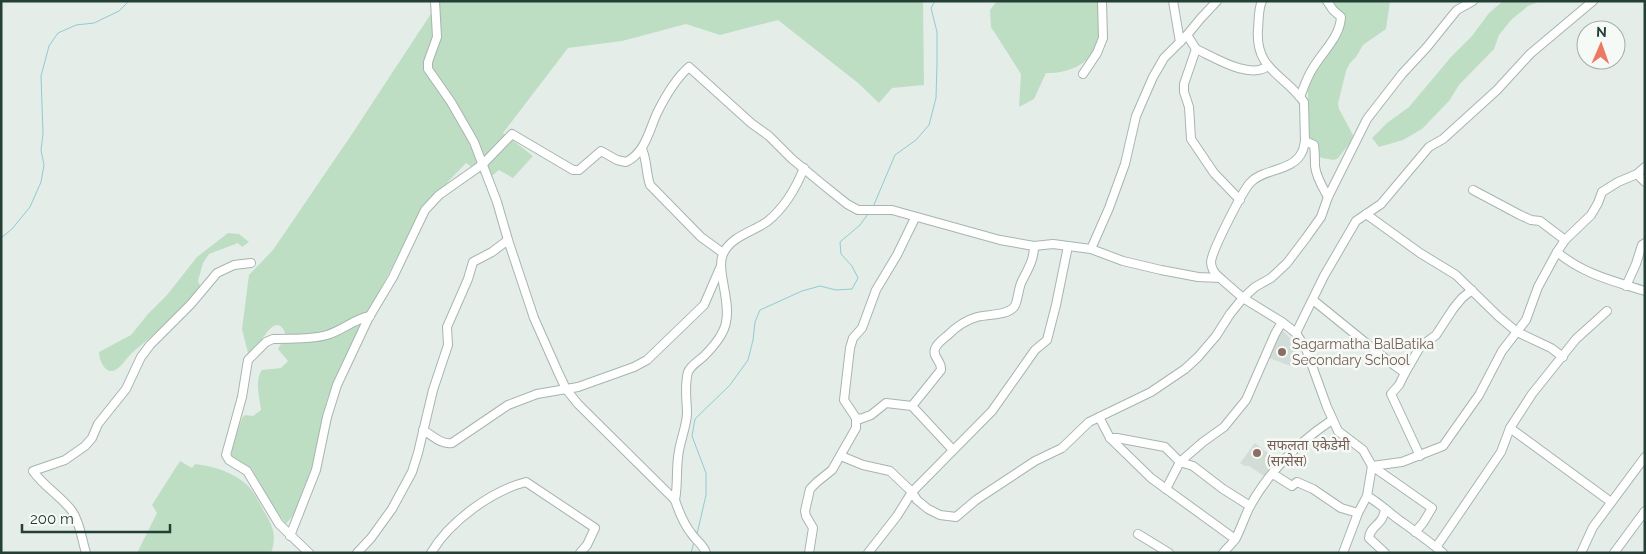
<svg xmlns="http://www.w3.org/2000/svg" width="1646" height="554" viewBox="0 0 1646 554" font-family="Raleway,'Noto Sans Devanagari',sans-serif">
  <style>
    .built { fill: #d3ddd8 }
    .green { fill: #bedec4 }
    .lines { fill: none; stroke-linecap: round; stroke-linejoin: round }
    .stream { stroke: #8fccd0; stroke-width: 1 }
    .minor-casing { stroke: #a7b5af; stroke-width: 10 }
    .minor { stroke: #fff; stroke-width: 8 }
    .education-dot { fill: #8d6e63; stroke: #f5faf7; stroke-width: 2 }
    .labels { text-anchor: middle; stroke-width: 5; stroke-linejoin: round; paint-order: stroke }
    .education-label { font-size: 14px; fill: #785e54; stroke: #f5faf7; text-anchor: start }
  </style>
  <rect width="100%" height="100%" fill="#e5ede9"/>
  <g class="built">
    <polygon points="1280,328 1298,346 1290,366 1267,357"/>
    <polygon points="1255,443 1280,463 1267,478 1249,466 1245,466 1240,463"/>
  </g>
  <g class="green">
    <path d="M 436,1 L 923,1 L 924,85 L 892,88 L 879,103 L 858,83 L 778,20 L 720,35 L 686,24 L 622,41 L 568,48 L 503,133 L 533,156 L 513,178 L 499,170 L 488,179 L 466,163 L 422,209 L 368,313 L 327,399 L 313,469 L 299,508 L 286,524 L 270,502 L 252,469 L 232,456 C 230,446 239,429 242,418 L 245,415 L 253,416 L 261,410 C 260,399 254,380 262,370 L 281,368 L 288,361 L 278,349 L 286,335 C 276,308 261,344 253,352 L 248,353 L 242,329 L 249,275 L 273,250 L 354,131 L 436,6 Z"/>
    <path d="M 997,1 L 1099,1 C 1097,13 1100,25 1099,37 C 1095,62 1070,74 1046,73 L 1034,99 L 1019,107 L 1021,74 L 991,27 L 990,10 Z"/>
    <polygon points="1329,1 1390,1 1386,29 1363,45 1356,57 1350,63 1346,71 1338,104 1339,109 1353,135 1350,143 1338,158 1334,160 1322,158 1318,156 1308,138 1308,88 1313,75 1328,52 1342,34 1343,29 1343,21"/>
    <polygon points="1503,1 1541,1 1528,6 1511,20 1499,35 1494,49 1459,85 1449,101 1422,129 1403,140 1379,147 1372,138 1387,123 1409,107 1451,57 1472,36 1489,13"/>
    <path d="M 228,233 L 239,234 L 249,242 L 242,247 L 238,243 L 209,254 L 203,263 L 198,281 L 201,288 C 180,310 157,332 133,352 C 127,357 123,365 117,369 C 106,377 99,360 99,352 L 131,335 L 148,314 L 167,295 L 197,257 Z"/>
    <path d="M 180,461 L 192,468 L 195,464 C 213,466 234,472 248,486 C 255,493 260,504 265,513 C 273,526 277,537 271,553 L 137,553 L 157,513 L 152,505 Z"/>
  </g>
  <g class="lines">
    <g class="stream">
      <polyline points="873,207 895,155 916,140 929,125 936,98 937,64 937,32 931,8 935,1"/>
      <polyline points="1,238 12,229 30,207 41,182 44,165 41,150 43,134 41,76 49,46 58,33 76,25 94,23 119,11 129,1"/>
      <polyline points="697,534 706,495 706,473 692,436 695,419 730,385 748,360 753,340 755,322 760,310 802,291 820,286 836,290 852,289 858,278 852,266 841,254 840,242 860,225 868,214"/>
      <polyline points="691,553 694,542"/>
    </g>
    <g class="minor-casing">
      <g id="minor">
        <path d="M 435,1 L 437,37 L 428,62 L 428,69 L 451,102 L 474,142 L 497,202 L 508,240 L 534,318 L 558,372 L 566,389 L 578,404 L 675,500 C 679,512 683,523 691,533 C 696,541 703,544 706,553"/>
        <polyline points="1173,1 1180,42"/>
        <path d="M 1262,1 C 1258,10 1259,19 1258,29 C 1255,70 1283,73 1304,102 L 1305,141 L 1314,145 C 1315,152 1315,158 1315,166 C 1316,177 1323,188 1328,197"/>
        <polyline points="1187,35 1196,49 1184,84 1184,92 1189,107 1191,139 1214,173 1240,200"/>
        <path d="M 1196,49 C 1214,57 1249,80 1268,66"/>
        <polyline points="1083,74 1097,53 1103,38 1102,1"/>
        <path d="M 1300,97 C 1304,87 1307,77 1313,68 C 1323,51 1340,37 1341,17 L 1333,10 L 1327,1"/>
        <path d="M 642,149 C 647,160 646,173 650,185 L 701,237 L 723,253"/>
        <polyline points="1637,174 1645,182"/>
        <polyline points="1473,190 1520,215 1531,220 1540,221 1565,240"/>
        <polyline points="1366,214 1420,253 1456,275 1498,316 1517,332 1551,348 1563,357"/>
        <polyline points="915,218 897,255 876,290 862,328 853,338 850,348 844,400 856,418 860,419 871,415 886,403 912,406 953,450"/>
        <polyline points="1091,249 1109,208 1125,164 1136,116 1153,77 1164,58 1187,35 1201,18 1217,1"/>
        <path d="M 1557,252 C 1583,274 1613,281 1645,291"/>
        <path d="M 1220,278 C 1215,274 1211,268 1211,262 C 1212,250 1242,192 1250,183 C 1263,168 1293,172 1302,152 C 1304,149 1304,144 1305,141"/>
        <polyline points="1626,286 1636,264 1642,245 1645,243"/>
        <polyline points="1313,300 1387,360 1405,373 1399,385 1391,394 1420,456"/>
        <polyline points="1296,333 1324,276 1356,221 1381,204 1429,147 1443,139 1497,90 1530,54 1593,1"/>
        <polyline points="1405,373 1420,347 1436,335 1453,309 1462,298 1472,290"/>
        <path d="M 912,406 L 941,370 C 942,361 932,357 935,349 C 937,343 943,339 948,335 C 956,327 966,320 977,317 C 988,314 1006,316 1014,307 C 1018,303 1018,288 1022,281 C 1028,269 1034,260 1034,246"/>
        <polyline points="1099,417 1110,438 1151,478 1235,539"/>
        <polyline points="1510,428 1611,502"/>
        <path d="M 423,430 C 432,435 441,445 452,443 L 508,405 L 537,394 L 578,387 L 634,367 L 647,360 L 704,305 L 720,268"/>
        <polyline points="1110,438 1117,438 1165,447 1180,462 1193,466 1223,489 1250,506"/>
        <polyline points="841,456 863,465 890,471 912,492 917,500 928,509 940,515 956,517 976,500 1035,461 1062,448 1089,422 1151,392 1185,369 1198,357 1216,336 1230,314 1243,298 1255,287 1271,278 1287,263 1306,238 1321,217 1328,197 1367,119 1402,74 1427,47 1452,16 1457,10 1473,1"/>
        <polyline points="1372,466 1402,462 1443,446 1479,395 1502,351 1526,320 1538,287 1557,252 1565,240 1591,215 1598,203 1602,192 1618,182 1637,174 1645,167"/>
        <polyline points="1372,466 1432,508 1423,523 1415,532"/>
        <polyline points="1273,474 1292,486 1297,482 1313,489 1341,508 1358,513"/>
        <polyline points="1166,489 1180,462 1203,442 1224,427 1246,400 1275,334 1282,322"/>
        <path d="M 1367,496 C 1380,503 1390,514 1402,522 C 1416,532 1430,542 1443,553"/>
        <path d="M 675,500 C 678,484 676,473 678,458 C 679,443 686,429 687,414 C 687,400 684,386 688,372 C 691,365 699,361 704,356 C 713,347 724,335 726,322 C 731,301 716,270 723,254 C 731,236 753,232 768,221 C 785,207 796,188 804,168"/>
        <polyline points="1138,534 1169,553"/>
        <path d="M 290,536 L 316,470 L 327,417 L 337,385 L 368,319 L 393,277 L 425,210 L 439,195 L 483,164 L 512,134 L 573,170 L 579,170 L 601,151 L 617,160 L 626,162 C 645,153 649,131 657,113 C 665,97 675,79 689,67 L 751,123 L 769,136 L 792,159 L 821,183 L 847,204 L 858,210 L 892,210 L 1000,240 L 1034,246 L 1053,244 L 1091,249 L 1123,261 L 1161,270 L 1198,277 L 1220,278 L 1243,298 L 1282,322 L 1296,333 L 1306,349 L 1327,407 L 1338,431 L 1363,450 L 1372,466 L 1367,496 L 1358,513 L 1343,553"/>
        <polyline points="1437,546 1501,452 1510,428 1532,394 1576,339 1607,311"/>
        <path d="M 86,553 C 82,540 80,522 72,511 C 61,496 43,486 33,471 L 65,460 L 85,446 L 92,438 L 98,424 L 126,389 L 141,357 L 150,345 L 191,304 L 217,273 L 234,265 L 251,263"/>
        <path d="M 309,553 L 279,524 L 247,471 L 229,460 L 226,455 L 242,397 L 248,360 L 266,342 L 273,339 C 290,338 310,340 327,335 C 343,330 354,319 370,316"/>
        <polyline points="357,553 371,538 392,509 412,472 418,453 433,390 448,345 447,327 468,279 473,262 492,252 508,240"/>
        <path d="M 431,553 C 449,522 491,491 526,482 L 595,528 L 587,545 L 580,553"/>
        <polyline points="809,553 813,528 806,516 805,511 810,489 817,482 832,470 856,428 856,418"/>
        <polyline points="868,553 897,516 912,492 992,411 1035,350 1047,340 1056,305 1068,246"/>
        <path d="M 1223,553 C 1227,548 1233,543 1236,538 C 1241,528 1245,516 1250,506 C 1270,470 1299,442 1332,420"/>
        <path d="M 1385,553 L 1369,538 C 1370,525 1383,526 1385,509"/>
        <polyline points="1581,553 1593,527 1645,457"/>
        <polyline points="1614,553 1645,511"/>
      </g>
    </g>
    <use href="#minor" class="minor"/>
  </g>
  <g class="education-dot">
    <circle cx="1282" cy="352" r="5"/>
    <circle cx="1257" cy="453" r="5"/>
  </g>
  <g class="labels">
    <g class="education-label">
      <text x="1292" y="349">Sagarmatha BalBatika<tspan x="1292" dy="16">Secondary School</tspan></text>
      <text x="1267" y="450">सफलता एकेडेमी<tspan x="1267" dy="16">(सग्सेस)</tspan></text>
    </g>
  </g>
  <rect width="1646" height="554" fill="none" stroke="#243f35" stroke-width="5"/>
  <g transform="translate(1601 45) rotate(2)"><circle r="24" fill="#f5faf7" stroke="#a1afa9"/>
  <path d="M0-4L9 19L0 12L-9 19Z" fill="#ee7962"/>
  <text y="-8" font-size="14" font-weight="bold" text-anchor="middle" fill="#243f35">N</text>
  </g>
  <path d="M22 524v8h148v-8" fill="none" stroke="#243f35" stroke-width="2.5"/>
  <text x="30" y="524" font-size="15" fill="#243f35" stroke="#f5faf7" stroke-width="4" paint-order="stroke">200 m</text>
</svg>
